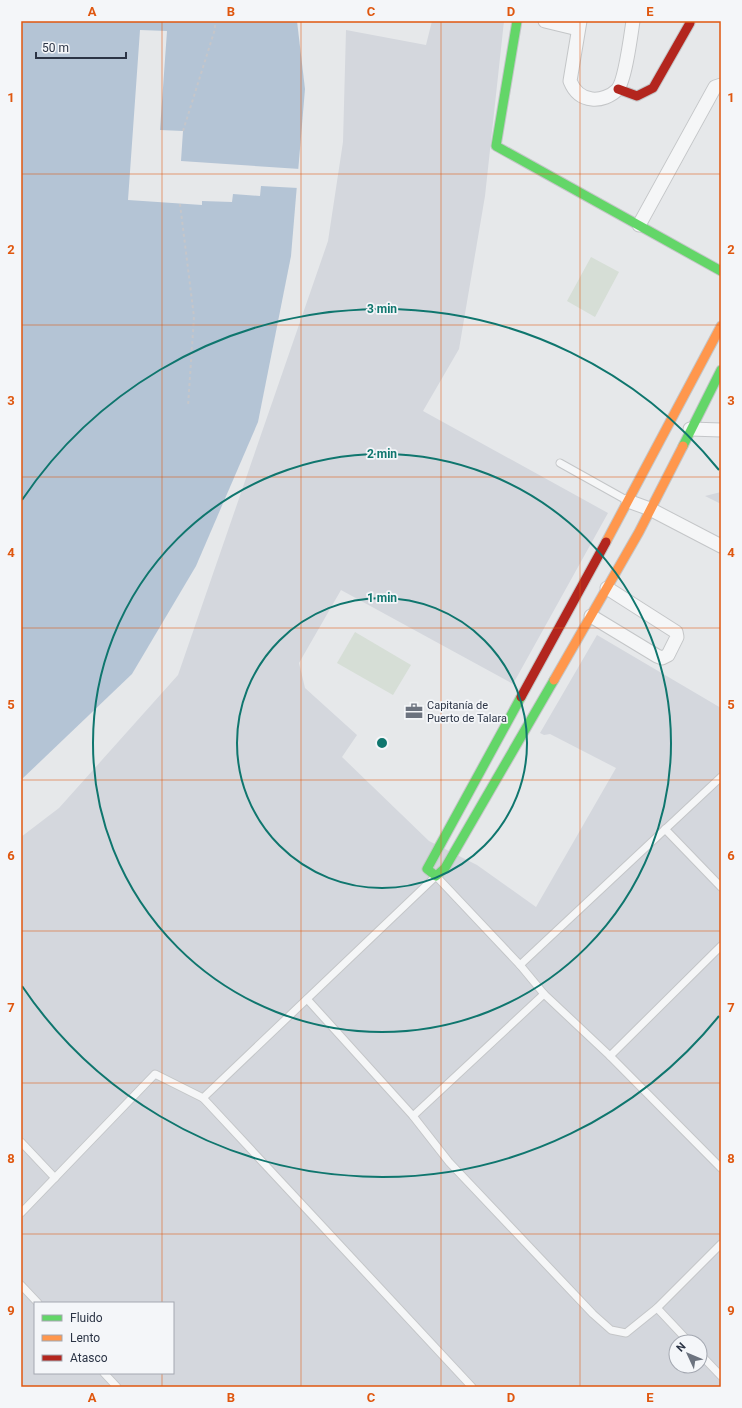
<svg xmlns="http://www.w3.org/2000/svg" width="742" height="1408" viewBox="0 0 742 1408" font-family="Roboto,sans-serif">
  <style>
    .built { fill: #d4d7dd; fill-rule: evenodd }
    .green { fill: #d6ded6 }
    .water { fill: #b4c4d5 }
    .pier { fill: #e6e8ea }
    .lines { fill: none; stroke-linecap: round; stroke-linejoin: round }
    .lane-casing { stroke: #c4c6c8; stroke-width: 9 }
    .street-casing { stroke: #c4c6c8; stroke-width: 15 }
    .fast-casing { stroke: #c4c6c8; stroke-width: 11 }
    .slow-casing { stroke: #c4c6c8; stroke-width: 11 }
    .jam-casing { stroke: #c4c6c8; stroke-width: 11 }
    .path { stroke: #c5c6ca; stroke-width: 2; stroke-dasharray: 3 3; stroke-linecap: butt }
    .lane { stroke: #f5f6f7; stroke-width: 7 }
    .street { stroke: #f5f6f7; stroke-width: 13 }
    .fast { stroke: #63d668; stroke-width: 9 }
    .slow { stroke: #ff974d; stroke-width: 9 }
    .jam { stroke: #b3261e; stroke-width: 9 }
    .grid { fill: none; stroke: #df570f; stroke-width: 1; stroke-opacity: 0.55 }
    .ring { fill: none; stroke: #0f766e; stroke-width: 2 }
    .labels { text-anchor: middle; stroke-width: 3.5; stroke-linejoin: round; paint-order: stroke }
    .poi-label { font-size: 11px; fill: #2b3445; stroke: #f4f6f9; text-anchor: start }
    .centre { fill: #0f766e; stroke: #f4f6f9; stroke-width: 2 }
    .ring-label { font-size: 12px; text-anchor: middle; font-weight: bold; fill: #0f766e; stroke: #f4f6f9; stroke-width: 3.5; stroke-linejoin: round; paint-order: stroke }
    .neatline { fill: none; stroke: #df570f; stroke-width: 1.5 }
    .grid-label { font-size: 13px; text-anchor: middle; font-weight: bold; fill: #df570f }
  </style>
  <rect width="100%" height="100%" fill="#e6e8ea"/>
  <g class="built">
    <path d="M 432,21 L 504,21 L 485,196 L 459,349 L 423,411 L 608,513 L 513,684 L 341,590 L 299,663 L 305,688 L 357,735 L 342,757 L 429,841 L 477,865 L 536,907 L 616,768 L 550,734 L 544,735 L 540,733 L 597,635 L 721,708 L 721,1387 L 21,1387 L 21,837 L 59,808 L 178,675 L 328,241 L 343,142 L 346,30 L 426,45 ZM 35,1303 L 173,1303 L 173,1373 L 35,1373 ZM 676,1342 L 700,1342 L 700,1366 L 676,1366 Z"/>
    <polygon points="721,492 721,504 705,496"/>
  </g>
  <g class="green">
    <polygon points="591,257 619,272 595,317 567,301"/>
    <polygon points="355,632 411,665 393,695 337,663"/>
  </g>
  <polygon class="water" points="21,21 297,21 305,89 291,256 258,422 196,566 132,674 21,780"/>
  <polygon class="pier" points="140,30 167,31 160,130 183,131 181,161 300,169 298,188 261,186 260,196 233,194 232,202 202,201 202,205 128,200"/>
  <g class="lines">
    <g class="lane-casing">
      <g id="lane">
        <polyline points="560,463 628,501"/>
        <polyline points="665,829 721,887"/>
        <polyline points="520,965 721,777"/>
        <polyline points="307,999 413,1116 544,994"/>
        <polyline points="610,1056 721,946"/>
        <polyline points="203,1098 436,876 520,965 544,994 610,1056 721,1168"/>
        <polyline points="413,1116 449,1162 593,1314 611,1330 626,1333 657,1308 721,1244"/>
        <polyline points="21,1142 55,1178"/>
        <polyline points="21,1213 155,1074 203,1098 472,1387"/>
        <polyline points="21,1285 38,1303"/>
        <polyline points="657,1308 689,1342"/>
        <polyline points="700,1354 721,1376"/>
        <polyline points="104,1373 117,1387"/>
      </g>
    </g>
    <g class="street-casing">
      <g id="street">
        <polyline points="545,21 578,29"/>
        <path d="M 580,21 L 570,81 C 574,91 581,98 592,99 C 601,100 611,96 617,90 C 625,82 631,34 633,21"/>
        <polyline points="639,225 715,87 721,85"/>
        <polyline points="690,429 721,430"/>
        <polyline points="628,501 650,509 721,546"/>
        <polyline points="591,616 657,656 662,658 668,655 677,637 676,632 607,588"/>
      </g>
    </g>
    <g class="fast-casing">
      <g id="fast">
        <polyline points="517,21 496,146 721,271"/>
        <polyline points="683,446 721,370"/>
        <polyline points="521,697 427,869 436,876 445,868 554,680"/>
      </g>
    </g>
    <g class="slow-casing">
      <g id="slow">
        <polyline points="606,542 721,326"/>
        <polyline points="554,680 639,532 683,446"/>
      </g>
    </g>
    <g class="jam-casing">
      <g id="jam">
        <polyline points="618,89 637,96 653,88 690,23"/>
        <polyline points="521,697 606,542"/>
      </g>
    </g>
    <g class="path">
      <polyline points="183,131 215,29 215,21"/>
      <polyline points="180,204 194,317 188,406"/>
    </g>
    <use href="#lane" class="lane"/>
    <use href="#street" class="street"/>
    <use href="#fast" class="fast"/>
    <use href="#slow" class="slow"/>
    <use href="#jam" class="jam"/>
  </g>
  <path class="grid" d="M 162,21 L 162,1303M 301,21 L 301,1387M 441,21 L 441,1387M 580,21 L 580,1387M 21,174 L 721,174M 21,325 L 721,325M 21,477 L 721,477M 21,628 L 721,628M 21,780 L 721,780M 21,931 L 721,931M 21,1083 L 721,1083M 21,1234 L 721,1234M 162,1373 L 162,1387"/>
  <g class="ring">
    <circle cx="382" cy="743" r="145"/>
    <circle cx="382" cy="743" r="289"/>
    <path d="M719 1016A434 434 0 0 1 22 986M22 500A434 434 0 0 1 719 470"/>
  </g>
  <defs>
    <g id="office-bare" transform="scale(1.38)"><path d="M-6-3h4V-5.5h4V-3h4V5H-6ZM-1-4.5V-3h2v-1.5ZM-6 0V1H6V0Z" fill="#6c737f" stroke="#f4f6f9" stroke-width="2.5" paint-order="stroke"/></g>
  </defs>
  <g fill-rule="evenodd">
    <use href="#office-bare" x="414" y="711"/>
  </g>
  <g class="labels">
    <g class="poi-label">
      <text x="427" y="709">Capitanía de<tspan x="427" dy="13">Puerto de Talara</tspan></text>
    </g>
  </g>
  <circle cx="382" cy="743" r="6" class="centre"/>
  <g class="ring-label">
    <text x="382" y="313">3 min</text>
    <text x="382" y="458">2 min</text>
    <text x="382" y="602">1 min</text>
  </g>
  <rect width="742" height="1408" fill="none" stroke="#f4f6f9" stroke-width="44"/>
  <rect x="34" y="1302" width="140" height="72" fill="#f4f6f9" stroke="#a4a8b1"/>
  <rect x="42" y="1315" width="20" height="6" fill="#63d668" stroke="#a4a8b1"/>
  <text x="70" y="1322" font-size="12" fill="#2b3445">Fluido</text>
  <rect x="42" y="1335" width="20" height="6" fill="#ff974d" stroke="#a4a8b1"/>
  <text x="70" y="1342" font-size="12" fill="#2b3445">Lento</text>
  <rect x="42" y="1355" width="20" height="6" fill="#b3261e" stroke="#a4a8b1"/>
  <text x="70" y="1362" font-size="12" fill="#2b3445">Atasco</text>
  <g transform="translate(688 1354) rotate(314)"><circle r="19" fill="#f4f6f9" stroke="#a4a8b1"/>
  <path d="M0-3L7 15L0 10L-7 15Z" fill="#6c737f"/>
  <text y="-6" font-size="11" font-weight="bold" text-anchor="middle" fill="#2b3445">N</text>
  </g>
  <path d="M36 52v6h90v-6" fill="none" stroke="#2b3445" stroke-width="2"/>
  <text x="42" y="52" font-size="12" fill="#2b3445" stroke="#f4f6f9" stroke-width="3" paint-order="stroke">50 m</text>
  <rect x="22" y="22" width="698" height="1364" class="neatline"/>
  <g class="grid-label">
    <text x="92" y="16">A</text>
    <text x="231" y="16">B</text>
    <text x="371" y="16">C</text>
    <text x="511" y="16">D</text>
    <text x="650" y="16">E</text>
    <text x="11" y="102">1</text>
    <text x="731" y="102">1</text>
    <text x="11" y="254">2</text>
    <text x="731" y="254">2</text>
    <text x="11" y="405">3</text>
    <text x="731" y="405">3</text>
    <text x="11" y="557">4</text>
    <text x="731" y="557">4</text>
    <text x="11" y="709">5</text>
    <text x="731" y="709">5</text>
    <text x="11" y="860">6</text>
    <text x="731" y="860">6</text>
    <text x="11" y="1012">7</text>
    <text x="731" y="1012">7</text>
    <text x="11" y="1163">8</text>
    <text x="731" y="1163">8</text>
    <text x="11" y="1315">9</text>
    <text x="731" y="1315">9</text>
    <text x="92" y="1402">A</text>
    <text x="231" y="1402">B</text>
    <text x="371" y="1402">C</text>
    <text x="511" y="1402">D</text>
    <text x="650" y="1402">E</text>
  </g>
</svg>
